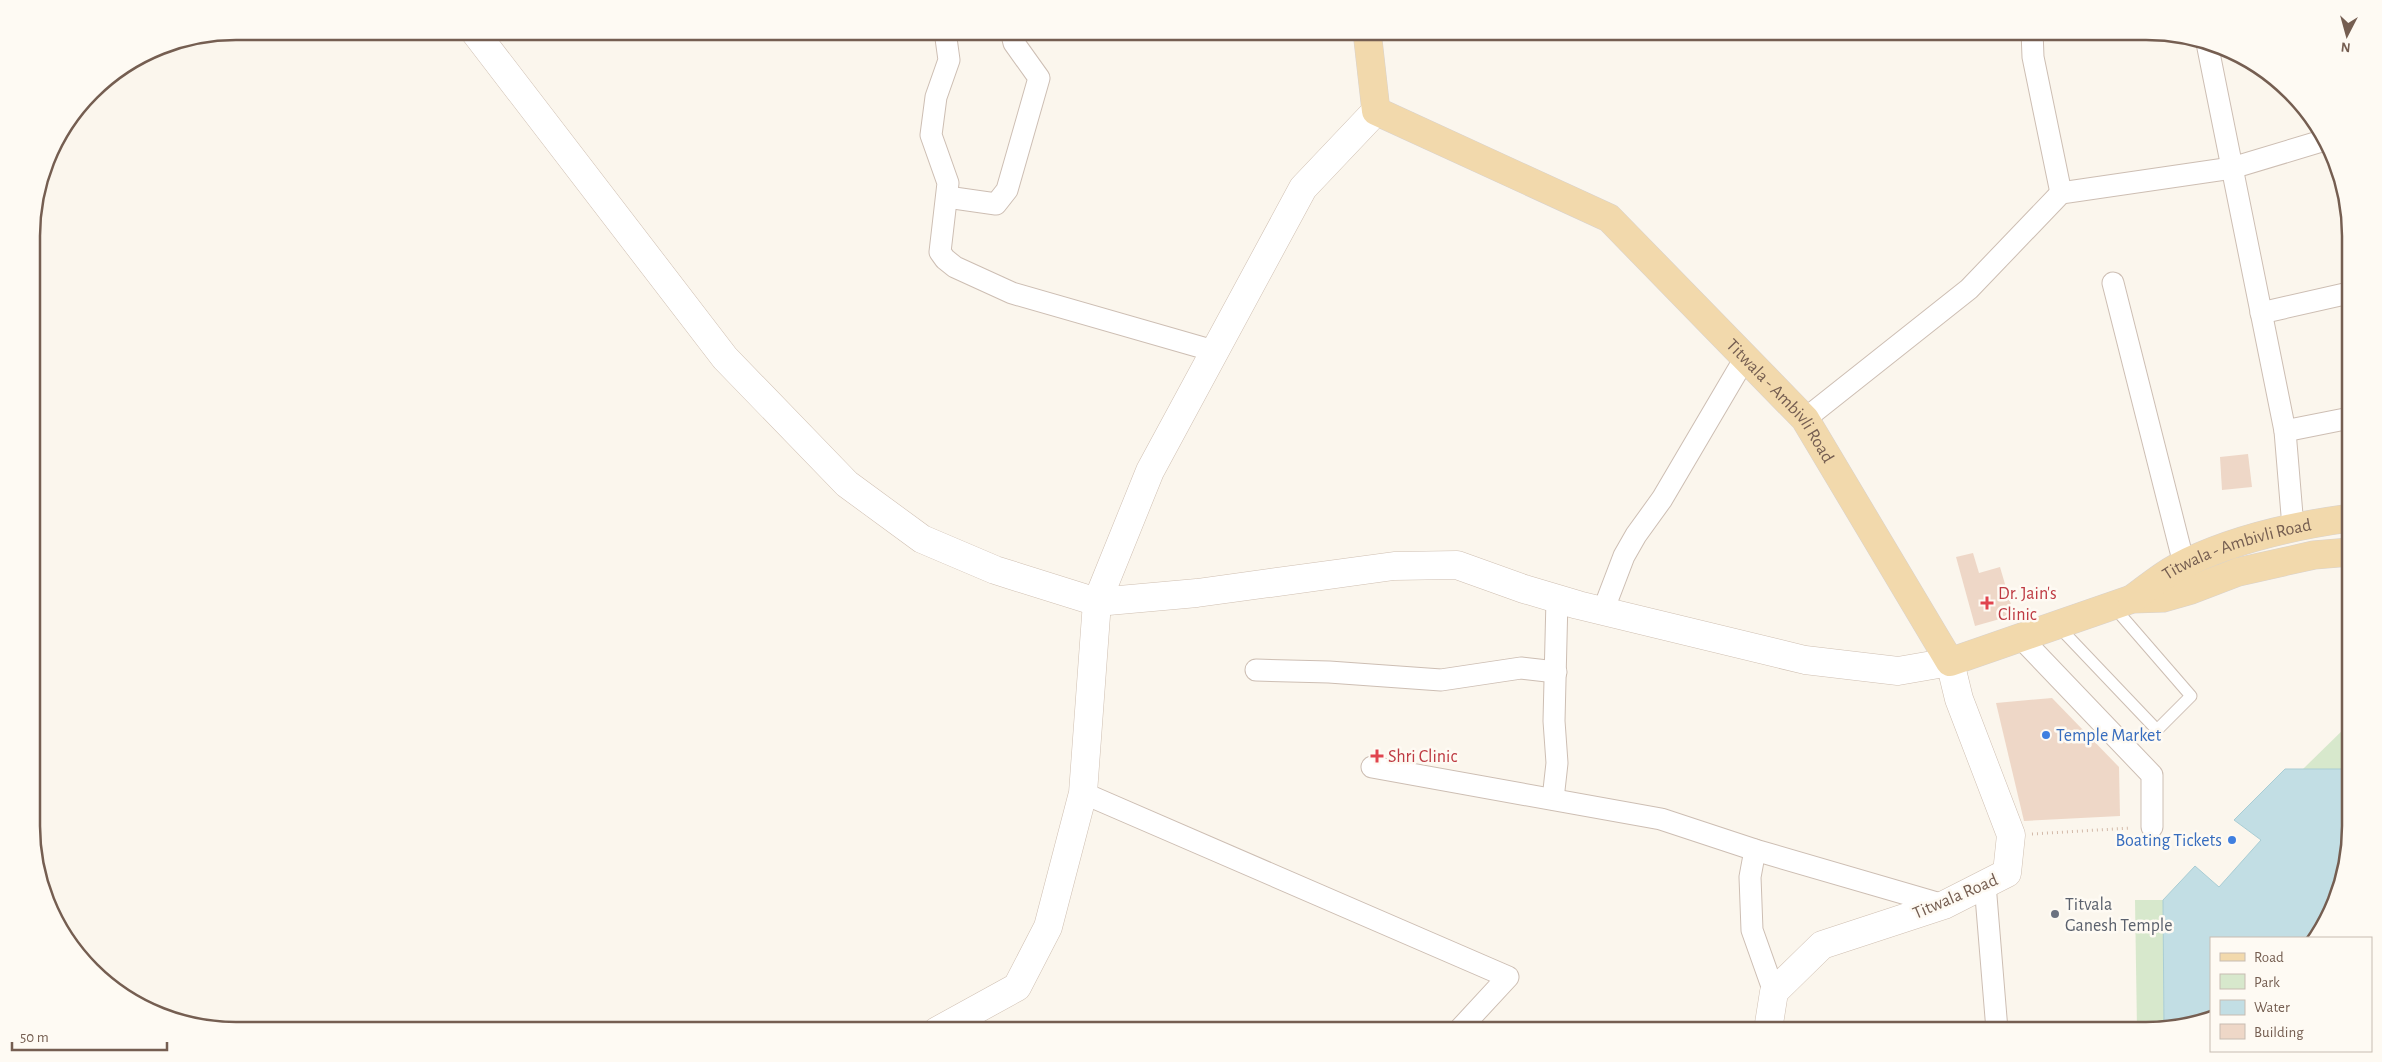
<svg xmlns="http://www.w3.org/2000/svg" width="2382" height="1062" viewBox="0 0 2382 1062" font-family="'Alegreya Sans',sans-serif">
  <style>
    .green { fill: #d7e8cc }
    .water { fill: #c2dee4; stroke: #a9cdd4 }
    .building { fill: #eed7c7 }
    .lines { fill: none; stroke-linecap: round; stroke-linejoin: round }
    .lane-casing { stroke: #cdbeb3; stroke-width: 13 }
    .street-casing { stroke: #cdbeb3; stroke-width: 23 }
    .secondary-casing { stroke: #cfbfb1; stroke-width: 29 }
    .primary-casing { stroke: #d8d2ce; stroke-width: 29 }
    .path { stroke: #d3baa9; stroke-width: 3; stroke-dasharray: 1 4; stroke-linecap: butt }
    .lane { stroke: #fff; stroke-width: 11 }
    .street { stroke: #fff; stroke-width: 21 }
    .secondary { stroke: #fff; stroke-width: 28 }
    .primary { stroke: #f2d9ac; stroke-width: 28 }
    .health-dot { fill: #e0444e; stroke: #fefaf3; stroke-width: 2 }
    .shop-dot { fill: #3f7fe0; stroke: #fefaf3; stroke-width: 2 }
    .worship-dot { fill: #6b7280; stroke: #fefaf3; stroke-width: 2 }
    .labels { text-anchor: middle; stroke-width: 5; stroke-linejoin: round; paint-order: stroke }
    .street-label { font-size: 18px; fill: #755e51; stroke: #fefaf3 }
    .health-label { font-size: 18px; fill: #be3a42; stroke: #fefaf3; text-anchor: start }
    .shop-label { font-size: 18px; fill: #366cbe; stroke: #fefaf3; text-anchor: start }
    .worship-label { font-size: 18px; fill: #5b616d; stroke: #fefaf3; text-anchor: start }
    .rim { fill: none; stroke: #755e51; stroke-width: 2.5 }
  </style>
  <rect width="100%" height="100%" fill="#fbf6ed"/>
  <g class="green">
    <polygon points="2349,724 2351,769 2303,769"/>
    <polygon points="2135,900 2163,900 2164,1029 2137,1030"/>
  </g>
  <polygon class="water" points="2285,769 2351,769 2351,826 2335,904 2315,938 2211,938 2211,1020 2164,1029 2163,900 2195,866 2219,887 2261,840 2234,820"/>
  <g class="building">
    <polygon points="2248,454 2252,487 2222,490 2220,457"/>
    <polygon points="1973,553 1979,573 2000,567 2014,615 1975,626 1956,557"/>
    <polygon points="2052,698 2119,767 2120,816 2024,821 1996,703"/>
  </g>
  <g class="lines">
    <g class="lane-casing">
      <polyline id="lane" points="2058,626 2157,730 2191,696 2113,606"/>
    </g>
    <g class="street-casing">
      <g id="street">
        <polyline points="945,31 949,60 936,97 931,135 948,183 940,252 945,259 955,267 1012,293 1214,351"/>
        <polyline points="2032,31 2033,57 2061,193"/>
        <polyline points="2207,43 2285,431 2293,527"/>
        <polyline points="947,197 996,204 1007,190 1039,78 1014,43 1011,31"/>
        <polyline points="2113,283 2184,564"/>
        <polyline points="2261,313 2349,293"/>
        <polyline points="1805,419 1969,289 2061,193 2232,168 2325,140"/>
        <polyline points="2285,431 2350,418"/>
        <polyline points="1603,611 1624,556 1636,535 1662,499 1745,358"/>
        <polyline points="2021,638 2152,775 2152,827"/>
        <polyline points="1256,670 1329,672 1441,680 1521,668 1556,672"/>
        <polyline points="1372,767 1661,819 1755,850 1944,905"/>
        <polyline points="1083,793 1508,977 1459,1030"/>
        <polyline points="1553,799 1557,763 1554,721 1557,599"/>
        <polyline points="1755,850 1750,877 1752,930 1774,992"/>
        <polyline points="1985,884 1997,1030"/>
      </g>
    </g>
    <g class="secondary-casing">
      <g id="secondary">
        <polyline points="474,31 725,358 847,484 922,539 995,570 1097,602 1197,593 1394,566 1457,565 1524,589 1578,605 1805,660 1898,671 1950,662 1959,699 2011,835 2007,873 1944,905 1822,945 1774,992 1768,1030"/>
        <polyline points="937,1031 1017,987 1048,927 1083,793 1097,602 1150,471 1303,188 1376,111"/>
      </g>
    </g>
    <g class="primary-casing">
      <g id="primary">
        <path id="s1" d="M 1367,31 L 1376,111 L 1609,218 L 1805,419 L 1950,662 L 2132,599 L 2163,598 L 2191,590 L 2238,572 L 2314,555 L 2350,552"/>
        <path id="s2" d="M 2132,599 C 2146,589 2161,576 2176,568 C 2229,540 2291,526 2350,518"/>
      </g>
    </g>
    <polyline class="path" points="2032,834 2131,828"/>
    <use href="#lane" class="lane"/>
    <use href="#street" class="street"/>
    <use href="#secondary" class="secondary"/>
    <use href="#primary" class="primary"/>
  </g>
  <g class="health-dot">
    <path d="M1984.5 595.5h5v5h5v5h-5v5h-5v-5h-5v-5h5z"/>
    <path d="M1374.5 748.5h5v5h5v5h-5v5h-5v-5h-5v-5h5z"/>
  </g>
  <g class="shop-dot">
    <circle cx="2046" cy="735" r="5"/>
    <circle cx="2232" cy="840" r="5"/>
  </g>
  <circle class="worship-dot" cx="2055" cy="914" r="5"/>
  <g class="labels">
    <g class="street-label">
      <text dy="6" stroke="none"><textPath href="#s1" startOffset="588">Titwala - Ambivli Road</textPath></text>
      <text dy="6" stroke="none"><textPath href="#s2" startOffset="118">Titwala - Ambivli Road</textPath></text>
      <text transform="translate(1955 896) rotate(-23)" y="6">Titwala Road</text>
    </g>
    <g class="health-label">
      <text x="1998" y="599">Dr. Jain's<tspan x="1998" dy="21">Clinic</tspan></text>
      <text x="1388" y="762">Shri Clinic</text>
    </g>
    <g class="shop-label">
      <text x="2056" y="741">Temple Market</text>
      <text x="2222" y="846" text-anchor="end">Boating Tickets</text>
    </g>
    <g class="worship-label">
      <text x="2065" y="910">Titvala<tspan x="2065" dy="21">Ganesh Temple</tspan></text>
    </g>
  </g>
  <path d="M0 0H2382V1062H0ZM236 40H2146A196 196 0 0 1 2342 236V826A196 196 0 0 1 2146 1022H236A196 196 0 0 1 40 826V236A196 196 0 0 1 236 40Z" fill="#fefaf3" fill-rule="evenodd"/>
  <path class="rim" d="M236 40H2146A196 196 0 0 1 2342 236V826A196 196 0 0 1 2146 1022H236A196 196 0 0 1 40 826V236A196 196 0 0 1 236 40Z"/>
  <rect x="2210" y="937" width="162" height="115" fill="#fefaf3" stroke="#c7bcb2"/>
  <rect x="2220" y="953" width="25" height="8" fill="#f2d9ac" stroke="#c7bcb2"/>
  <text x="2254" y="962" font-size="15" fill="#755e51">Road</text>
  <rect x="2220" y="974" width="25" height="15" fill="#d7e8cc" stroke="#c7bcb2"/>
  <text x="2254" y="987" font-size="15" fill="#755e51">Park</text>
  <rect x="2220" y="1000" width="25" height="15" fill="#c2dee4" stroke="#c7bcb2"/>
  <text x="2254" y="1012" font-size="15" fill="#755e51">Water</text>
  <rect x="2220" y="1024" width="25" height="15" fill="#eed7c7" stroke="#c7bcb2"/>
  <text x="2254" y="1037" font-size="15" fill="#755e51">Building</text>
  <g transform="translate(2347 35) rotate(186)" stroke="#fefaf3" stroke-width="4" paint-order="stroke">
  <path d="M0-4L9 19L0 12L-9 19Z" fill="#755e51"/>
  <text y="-8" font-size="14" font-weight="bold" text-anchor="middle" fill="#755e51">N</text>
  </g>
  <path d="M12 1042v8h155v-8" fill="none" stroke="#755e51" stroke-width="2.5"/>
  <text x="20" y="1042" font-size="15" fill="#755e51" stroke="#fefaf3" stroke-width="4" paint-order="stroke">50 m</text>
</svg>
